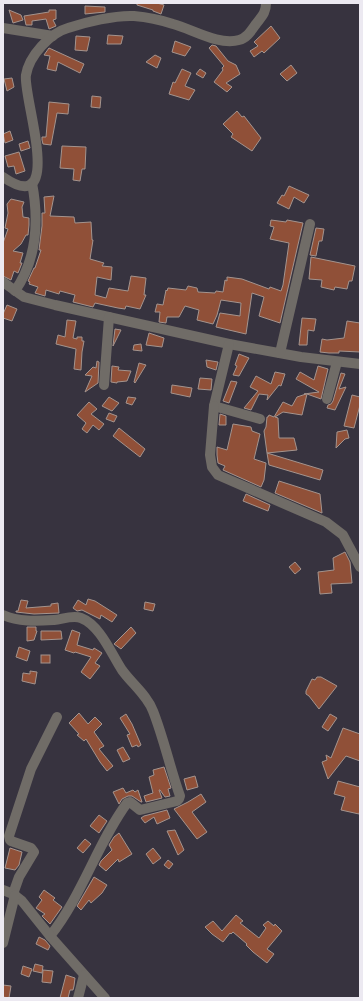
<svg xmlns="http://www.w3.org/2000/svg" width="363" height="1001" viewBox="0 0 363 1001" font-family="Cabin,sans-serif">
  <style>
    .building { fill: #905038; stroke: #a4948e }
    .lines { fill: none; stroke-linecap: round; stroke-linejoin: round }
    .minor { stroke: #706c67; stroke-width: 10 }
  </style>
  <rect width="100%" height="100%" fill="#37333f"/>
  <g class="building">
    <polygon points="137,3 157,3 164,5 161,14 153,11 153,10 137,5"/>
    <polygon points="85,6 105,7 105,12 85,14"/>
    <polygon points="9,10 21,15 23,20 13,23"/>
    <polygon points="49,10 56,10 56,19 53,20 56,26 49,29 46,19 32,21 32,25 26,25 24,16 49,12"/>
    <polygon points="271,26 280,38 264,53 262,51 254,57 250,51 258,46 254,42"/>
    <polygon points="108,35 123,36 121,44 107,44"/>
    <polygon points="76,36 90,37 87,51 75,50"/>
    <polygon points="175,41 191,47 185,56 172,52"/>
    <polygon points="212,45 216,46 228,61 236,65 240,74 226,83 232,87 227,92 214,82 223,70 222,68 224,66 209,48"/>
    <polygon points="49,48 84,64 80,73 58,62 56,71 47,69 50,56 44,55"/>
    <polygon points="155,55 161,58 157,68 146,62"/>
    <polygon points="291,65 297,73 287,81 280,74"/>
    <polygon points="182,69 191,73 185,86 195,90 189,100 169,94 173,82 175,83"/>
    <polygon points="200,69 206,73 203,78 196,74"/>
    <polygon points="12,78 14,87 7,91 4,79"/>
    <polygon points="92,96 101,97 100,108 91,107"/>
    <polygon points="49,102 69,104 68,114 57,113 51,145 43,144 42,140 42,137 46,137"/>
    <polygon points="237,111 242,117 244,116 261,138 252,151 231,137 233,134 223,124"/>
    <polygon points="10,131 13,140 5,143 3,134"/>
    <polygon points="28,141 30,148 21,151 19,144"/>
    <polygon points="62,146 86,147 85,169 82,169 80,181 73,180 74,169 60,168"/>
    <polygon points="19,152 25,171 16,174 14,166 8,167 5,156"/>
    <polygon points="289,186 309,195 304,203 294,197 289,209 277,203 282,195 284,196"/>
    <polygon points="54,196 50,216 74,217 75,223 91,222 92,240 93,240 90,259 104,263 102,266 112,267 111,280 97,277 95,295 106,298 109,288 128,291 131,276 146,278 144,295 146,295 140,309 126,306 125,309 118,308 95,303 93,307 73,302 75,295 60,291 59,294 46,290 45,296 35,293 38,287 29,284 30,282 28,281 34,268 35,268 41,250 39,250 42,226 42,213 45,213 44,197"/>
    <polygon points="11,199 24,202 22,207 23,217 29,218 29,225 28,235 26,235 21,244 13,251 23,253 20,263 22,263 18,273 14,271 11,280 3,276 3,243 8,229 5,228 8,213 7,204"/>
    <polygon points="271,220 286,222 287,220 303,223 280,323 259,316 264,297 252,293 246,334 216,327 220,313 240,316 241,303 221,300 217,315 213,324 197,320 199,310 185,306 179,317 167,317 166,323 159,322 160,312 155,312 157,304 163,305 166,290 167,291 168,288 186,290 188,286 197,288 198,292 215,293 216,291 223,292 225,280 227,281 227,277 242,279 269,289 270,287 281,291 283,285 289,243 270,239 274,227 270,226"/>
    <polygon points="316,228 324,229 322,241 319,241 316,256 310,255"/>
    <polygon points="311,257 355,266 352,281 349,281 347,289 335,287 334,290 321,287 322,280 309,279"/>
    <polygon points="7,305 17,309 12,321 3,318 3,314"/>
    <polygon points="302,318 316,319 314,331 308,330 307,345 299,345"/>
    <polygon points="67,320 76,321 73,338 77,339 77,337 82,337 82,341 84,341 82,352 81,370 74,369 76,349 56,344 58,335 65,337"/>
    <polygon points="347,321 360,323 360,352 339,351 339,353 329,353 320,352 322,339 327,340 344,338"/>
    <polygon points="115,329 121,330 113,346"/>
    <polygon points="149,333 164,338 162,347 146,345"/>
    <polygon points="141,344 142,351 133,350 134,345"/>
    <polygon points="239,354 249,358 239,376 233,375 237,366 235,365"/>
    <polygon points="206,360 218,362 216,370 207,367"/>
    <polygon points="97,361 99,362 98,383 85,392 92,376 85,375 93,367 96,368"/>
    <polygon points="139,363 146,365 135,383 134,382"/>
    <polygon points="112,366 119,367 118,370 131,371 127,381 117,382 117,383 111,382"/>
    <polygon points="318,366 328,369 321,399 307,394 302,415 283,412 275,417 278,418 279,438 294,438 297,450 267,453 264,431 266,427 267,417 268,417 269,415 274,417 283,402 292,406 297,397 306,394 304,394 319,392 296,379 300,372 314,380"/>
    <polygon points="275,372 285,374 281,386 279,385 267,400 268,395 259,394 251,410 244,408 258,391 250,387 256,376 271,384"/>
    <polygon points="341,373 345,374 339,389 346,387 335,410 327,408 328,405 331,404 333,401"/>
    <polygon points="200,378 212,379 211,390 198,389"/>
    <polygon points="231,381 237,382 229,403 223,401"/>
    <polygon points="172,385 192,388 190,397 171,393"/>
    <polygon points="352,395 360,397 360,405 354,428 344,426"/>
    <polygon points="109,397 119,403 112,411 102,406"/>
    <polygon points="128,397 136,398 132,405 126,403"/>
    <polygon points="89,402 97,409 91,414 104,424 99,430 93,425 87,433 82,429 86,423 77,415"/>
    <polygon points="109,413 117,416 114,422 106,419"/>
    <polygon points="220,414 226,416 226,425 219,425"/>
    <polygon points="233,424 251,427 252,431 260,434 254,459 266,463 264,480 261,487 223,470 225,466 218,463 217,455 217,447 227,450"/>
    <polygon points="119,428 145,449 140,457 113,436"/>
    <polygon points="347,430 349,438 345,439 336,448 337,432"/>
    <polygon points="267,453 323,470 320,480 269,465"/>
    <polygon points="279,481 320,494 322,513 275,493"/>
    <polygon points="246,494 270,505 268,511 243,501"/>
    <polygon points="345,552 350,562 352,583 331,584 332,593 320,594 318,572 334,570 333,558"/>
    <polygon points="295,562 301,569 295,574 289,567"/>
    <polygon points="88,599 95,601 117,615 112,622 101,615 100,619 82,610 77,611 73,608 78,600 86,605"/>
    <polygon points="21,600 28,601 26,608 51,606 51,604 58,603 59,613 34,614 16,612 16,611 18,611"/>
    <polygon points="145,602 155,604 153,611 144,609"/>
    <polygon points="27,627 36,627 36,631 37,631 34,640 27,641"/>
    <polygon points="131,627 136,633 121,649 114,644"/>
    <polygon points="72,630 80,633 77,645 93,650 94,648 102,653 95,663 100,666 90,679 81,672 91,657 75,652 74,653 65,650"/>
    <polygon points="41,631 61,631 62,639 41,640"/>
    <polygon points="19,647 30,651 27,661 16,657"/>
    <rect x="41" y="655" width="9" height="8"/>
    <polygon points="30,671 37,672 35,684 22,681 23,673 30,674"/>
    <polygon points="317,677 321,677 337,686 319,709 309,696 306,694 306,691 312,679 315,680"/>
    <polygon points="79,713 88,724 95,717 102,724 94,732 104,746 99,749 113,766 107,771 100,762 86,739 84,741 77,735 79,734 69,723"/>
    <polygon points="126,714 132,724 141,745 138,747 137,745 132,747 127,735 130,734 120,718"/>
    <polygon points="330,714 337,718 328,731 322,727"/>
    <polygon points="343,728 360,734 360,761 346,756 328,779 322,762 327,760 326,755 331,758"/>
    <polygon points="123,747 130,759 123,762 117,750"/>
    <polygon points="164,767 171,788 168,789 170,796 165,797 160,790 159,790 162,798 146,802 144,796 153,793 149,777 154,775 153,770"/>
    <polygon points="195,776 198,787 187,790 184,779"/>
    <polygon points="338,781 360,787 360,810 359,814 341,810 345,797 334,794"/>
    <polygon points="123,788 126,793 133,790 135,792 138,790 142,802 141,802 132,796 128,796 122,799 119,804 113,792"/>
    <polygon points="201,794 206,802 192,812 207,832 197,839 174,809 188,802"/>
    <polygon points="167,810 170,818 157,824 154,817 145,823 141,818 144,816"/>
    <polygon points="99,815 107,821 99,833 90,826"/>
    <polygon points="175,830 184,850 178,855 167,831"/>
    <polygon points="119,833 132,854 119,862 118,859 106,871 99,865 101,861 112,850 109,845 114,837"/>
    <polygon points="85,839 91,844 83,853 77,848"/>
    <polygon points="10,848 22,852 19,865 15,870 5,868"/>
    <polygon points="153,848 161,858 153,864 146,854"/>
    <polygon points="168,860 173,864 169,869 164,865"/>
    <polygon points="94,877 107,885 102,893 91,903 89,900 81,910 77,906"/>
    <polygon points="44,890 55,898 53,900 62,907 50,924 42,916 45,914 36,908 42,900 39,897"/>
    <polygon points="236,915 243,921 240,923 259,938 266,928 263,925 268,921 274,926 275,924 282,931 267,949 274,954 267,963 253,952 246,945 247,944 233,932 231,934 230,933 223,942 212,934 205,927 213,921 222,931"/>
    <polygon points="39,937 45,940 50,946 48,950 36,944"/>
    <polygon points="35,964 43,966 42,973 33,971"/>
    <polygon points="23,966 32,969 29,977 21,974"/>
    <polygon points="43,970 53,971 51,983 42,982"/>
    <polygon points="66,975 75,978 74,986 73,990 70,990 68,998 60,998"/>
    <polygon points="3,985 11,986 9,998 3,997"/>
  </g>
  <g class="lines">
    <g class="minor">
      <polyline points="3,28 53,36"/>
      <path d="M 3,177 C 67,221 22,95 26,75 C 29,56 50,33 68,28 C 86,22 115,15 134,16 C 146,17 161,20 173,24 C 192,29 219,46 239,40 C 247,38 251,31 256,24 C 262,16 266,13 266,3"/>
      <polyline points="3,282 24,297 55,305 229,344 301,357 360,364"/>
      <path d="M 15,291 C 37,259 39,220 32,183"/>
      <polyline points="229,344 214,406 260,419"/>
      <polyline points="280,353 310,224"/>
      <polyline points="104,385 109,317"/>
      <polyline points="327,399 337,362"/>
      <polyline points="214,406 210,455 212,467 218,475 326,522 343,535 360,567"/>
      <path d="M 3,615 C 19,622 36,621 54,620 C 63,619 73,615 81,618 C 100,625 112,655 122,670 C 132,684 147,695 153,711 C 164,739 170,768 180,796 L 179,799 L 177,801 L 140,810 L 130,802 L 127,803 C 97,844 82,896 50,936"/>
      <polyline points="3,890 13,894 22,901 50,936 105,998"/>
      <polyline points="13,894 19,877 34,852 31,848 11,841 10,840 9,836 31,769 57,717"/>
      <polyline points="3,943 15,895"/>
      <polyline points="78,998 84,975"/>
    </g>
  </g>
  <rect width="363" height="1001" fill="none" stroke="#ece9f1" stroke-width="8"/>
</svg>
